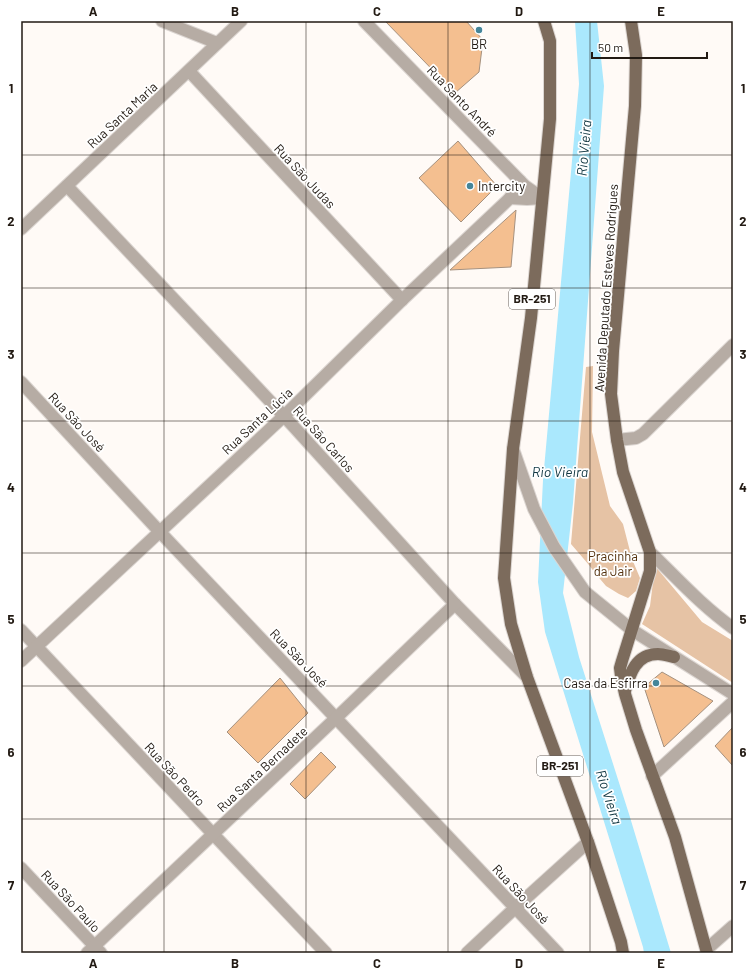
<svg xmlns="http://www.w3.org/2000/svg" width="754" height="974" viewBox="0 0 754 974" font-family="Barlow,sans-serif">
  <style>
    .green { fill: #e6c3a5 }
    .water { fill: #aae8fd }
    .building { fill: #f4bf90; stroke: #a5917f }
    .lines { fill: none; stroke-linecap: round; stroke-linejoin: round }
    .minor-casing { stroke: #dcd6d2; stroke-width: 14 }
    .tertiary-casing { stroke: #dcd6d2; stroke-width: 14 }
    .primary-casing { stroke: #dcd6d2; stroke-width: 14 }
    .minor { stroke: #b6aca4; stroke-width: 12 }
    .tertiary { stroke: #b6aca4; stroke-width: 12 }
    .primary { stroke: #7c6b5c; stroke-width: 12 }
    .grid { fill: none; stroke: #221a13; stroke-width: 1; stroke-opacity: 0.55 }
    .poi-dot { fill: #458599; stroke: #fff; stroke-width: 1.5 }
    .labels { text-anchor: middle; stroke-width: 3.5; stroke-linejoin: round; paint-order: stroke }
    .shield { fill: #fff; stroke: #645f5a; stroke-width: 1 }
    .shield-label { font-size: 12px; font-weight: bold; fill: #221a13 }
    .poi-label { font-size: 13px; fill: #221a13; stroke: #fff }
    .street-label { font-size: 13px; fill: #221a13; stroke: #fff }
    .park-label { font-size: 13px; fill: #53300c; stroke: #fff }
    .water-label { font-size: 14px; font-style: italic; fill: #113742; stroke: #fff }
    .neatline { fill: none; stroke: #221a13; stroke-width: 1.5 }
    .grid-label { font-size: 13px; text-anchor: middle; font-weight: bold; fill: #221a13 }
  </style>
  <rect width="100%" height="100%" fill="#fffaf6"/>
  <g class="green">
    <polygon points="593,366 592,432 610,506 623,524 632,559 640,578 636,591 628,598 619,594 606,586 595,573 589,565 571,544 586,367"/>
    <polygon points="655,566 702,622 733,641 733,683 642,624 650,606"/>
  </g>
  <polygon class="water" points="575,21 597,21 604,86 573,503 563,593 579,657 629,814 671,953 644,953 643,947 545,632 538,582 543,480 579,84"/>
  <g class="building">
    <polygon points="385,21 466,21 483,40 479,72 455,93"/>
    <polygon points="458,141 497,186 461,222 419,178"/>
    <polygon points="516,210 511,267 450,270"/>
    <polygon points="662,672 713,701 664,747 644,687"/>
    <polygon points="280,678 308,713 258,763 227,732"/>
    <polygon points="733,727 733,766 715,746"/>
    <polygon points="321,752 336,767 305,799 290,784"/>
  </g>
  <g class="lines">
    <g class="minor-casing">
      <g id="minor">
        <polyline points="162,21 217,43"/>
        <polyline points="364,21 520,181 525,186 542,198"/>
        <polyline points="189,71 402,300"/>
        <polyline points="67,186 284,416 455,604 527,677"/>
        <polyline points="510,198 527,199 542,198"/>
        <polyline points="21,229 241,21"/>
        <polyline points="21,382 159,531 558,953"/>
        <polyline points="617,440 636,438 643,434 733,345"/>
        <polyline points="21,630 213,834 326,953"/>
        <polyline points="21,661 284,416 402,300 510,198 520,181"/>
        <polyline points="652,776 733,702"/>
        <polyline points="21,868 101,953"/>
        <polyline points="707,949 733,926"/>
        <polyline points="87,953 336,718 455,604"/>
        <polyline points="467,953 515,908 588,842"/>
      </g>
    </g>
    <g class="tertiary-casing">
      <g id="tertiary">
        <polyline points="513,449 534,509 554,547 585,592 632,630 733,694"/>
        <path d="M 650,552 C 677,578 702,606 733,628"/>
      </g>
    </g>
    <g class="primary-casing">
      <g id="primary">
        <polyline points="544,21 550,41 550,119 531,318 513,449 504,578 511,624 527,677 588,842 621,942 623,953"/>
        <polyline points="631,21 636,55 635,106 613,351 611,394 617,440 623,472 650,552 650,571 622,661 620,668 621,676 625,694 636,730 675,837 707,953"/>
        <path d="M 625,691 C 630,673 636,654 658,654 C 663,654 669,656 674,657"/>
      </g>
    </g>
    <use href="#minor" class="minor"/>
    <use href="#tertiary" class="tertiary"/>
    <use href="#primary" class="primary"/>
  </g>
  <path class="grid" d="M 164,21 L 164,953M 306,21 L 306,953M 448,21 L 448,953M 590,21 L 590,953M 21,155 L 733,155M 21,288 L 733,288M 21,421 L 733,421M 21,553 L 733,553M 21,686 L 733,686M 21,819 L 733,819"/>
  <g class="poi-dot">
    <circle cx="479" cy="30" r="4"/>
    <circle cx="470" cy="186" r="4"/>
    <circle cx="656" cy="683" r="4"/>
  </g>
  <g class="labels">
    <g class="shield">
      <rect x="509" y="289" width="46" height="20" rx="3"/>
      <rect x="537" y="756" width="46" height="20" rx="3"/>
    </g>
    <g class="shield-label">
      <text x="532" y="303">BR-251</text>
      <text x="560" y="770">BR-251</text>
    </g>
    <g class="poi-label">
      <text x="479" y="49">BR</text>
      <text x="478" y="191" text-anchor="start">Intercity</text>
      <text x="648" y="688" text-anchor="end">Casa da Esfirra</text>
    </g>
    <g class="street-label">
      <text transform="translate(462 101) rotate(46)" y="5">Rua Santo André</text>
      <text transform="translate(122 115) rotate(-43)" y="5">Rua Santa Maria</text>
      <text transform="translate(305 176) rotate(47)" y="5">Rua São Judas</text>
      <text transform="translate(606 288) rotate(-86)" y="5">Avenida Deputado Esteves Rodrigues</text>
      <text transform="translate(257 421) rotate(-43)" y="5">Rua Santa Lúcia</text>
      <text transform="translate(77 422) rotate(47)" y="5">Rua São José</text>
      <text transform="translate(324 439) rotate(48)" y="5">Rua São Carlos</text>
      <text transform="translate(299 658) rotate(46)" y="5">Rua São José</text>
      <text transform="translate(262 769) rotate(-43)" y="5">Rua Santa Bernadete</text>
      <text transform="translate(175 774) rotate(47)" y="5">Rua São Pedro</text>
      <text transform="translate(521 894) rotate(47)" y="5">Rua São José</text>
      <text transform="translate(71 901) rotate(47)" y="5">Rua São Paulo</text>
    </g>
    <g class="park-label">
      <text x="613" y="561">Pracinha<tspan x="613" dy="15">da Jair</tspan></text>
    </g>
    <g class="water-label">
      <text transform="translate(584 148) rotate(-85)" y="5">Rio Vieira</text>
      <text x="560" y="477">Rio Vieira</text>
      <text transform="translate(609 797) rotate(72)" y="5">Rio Vieira</text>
    </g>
  </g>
  <rect width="754" height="974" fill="none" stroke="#ffffff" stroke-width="44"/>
  <path d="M592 52v6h115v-6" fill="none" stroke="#221a13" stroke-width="2"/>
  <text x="598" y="52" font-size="12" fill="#221a13" stroke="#ffffff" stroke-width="3" paint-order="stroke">50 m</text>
  <rect x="22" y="22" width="710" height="930" class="neatline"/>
  <g class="grid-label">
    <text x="93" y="16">A</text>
    <text x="235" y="16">B</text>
    <text x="377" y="16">C</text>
    <text x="519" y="16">D</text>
    <text x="661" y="16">E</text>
    <text x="11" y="93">1</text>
    <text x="743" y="93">1</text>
    <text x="11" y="226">2</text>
    <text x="743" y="226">2</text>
    <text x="11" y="359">3</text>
    <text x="743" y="359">3</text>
    <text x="11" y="492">4</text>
    <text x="743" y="492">4</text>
    <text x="11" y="624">5</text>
    <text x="743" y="624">5</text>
    <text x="11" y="757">6</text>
    <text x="743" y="757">6</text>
    <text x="11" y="890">7</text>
    <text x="743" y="890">7</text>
    <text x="93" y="968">A</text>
    <text x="235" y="968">B</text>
    <text x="377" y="968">C</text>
    <text x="519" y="968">D</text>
    <text x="661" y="968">E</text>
  </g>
</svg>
